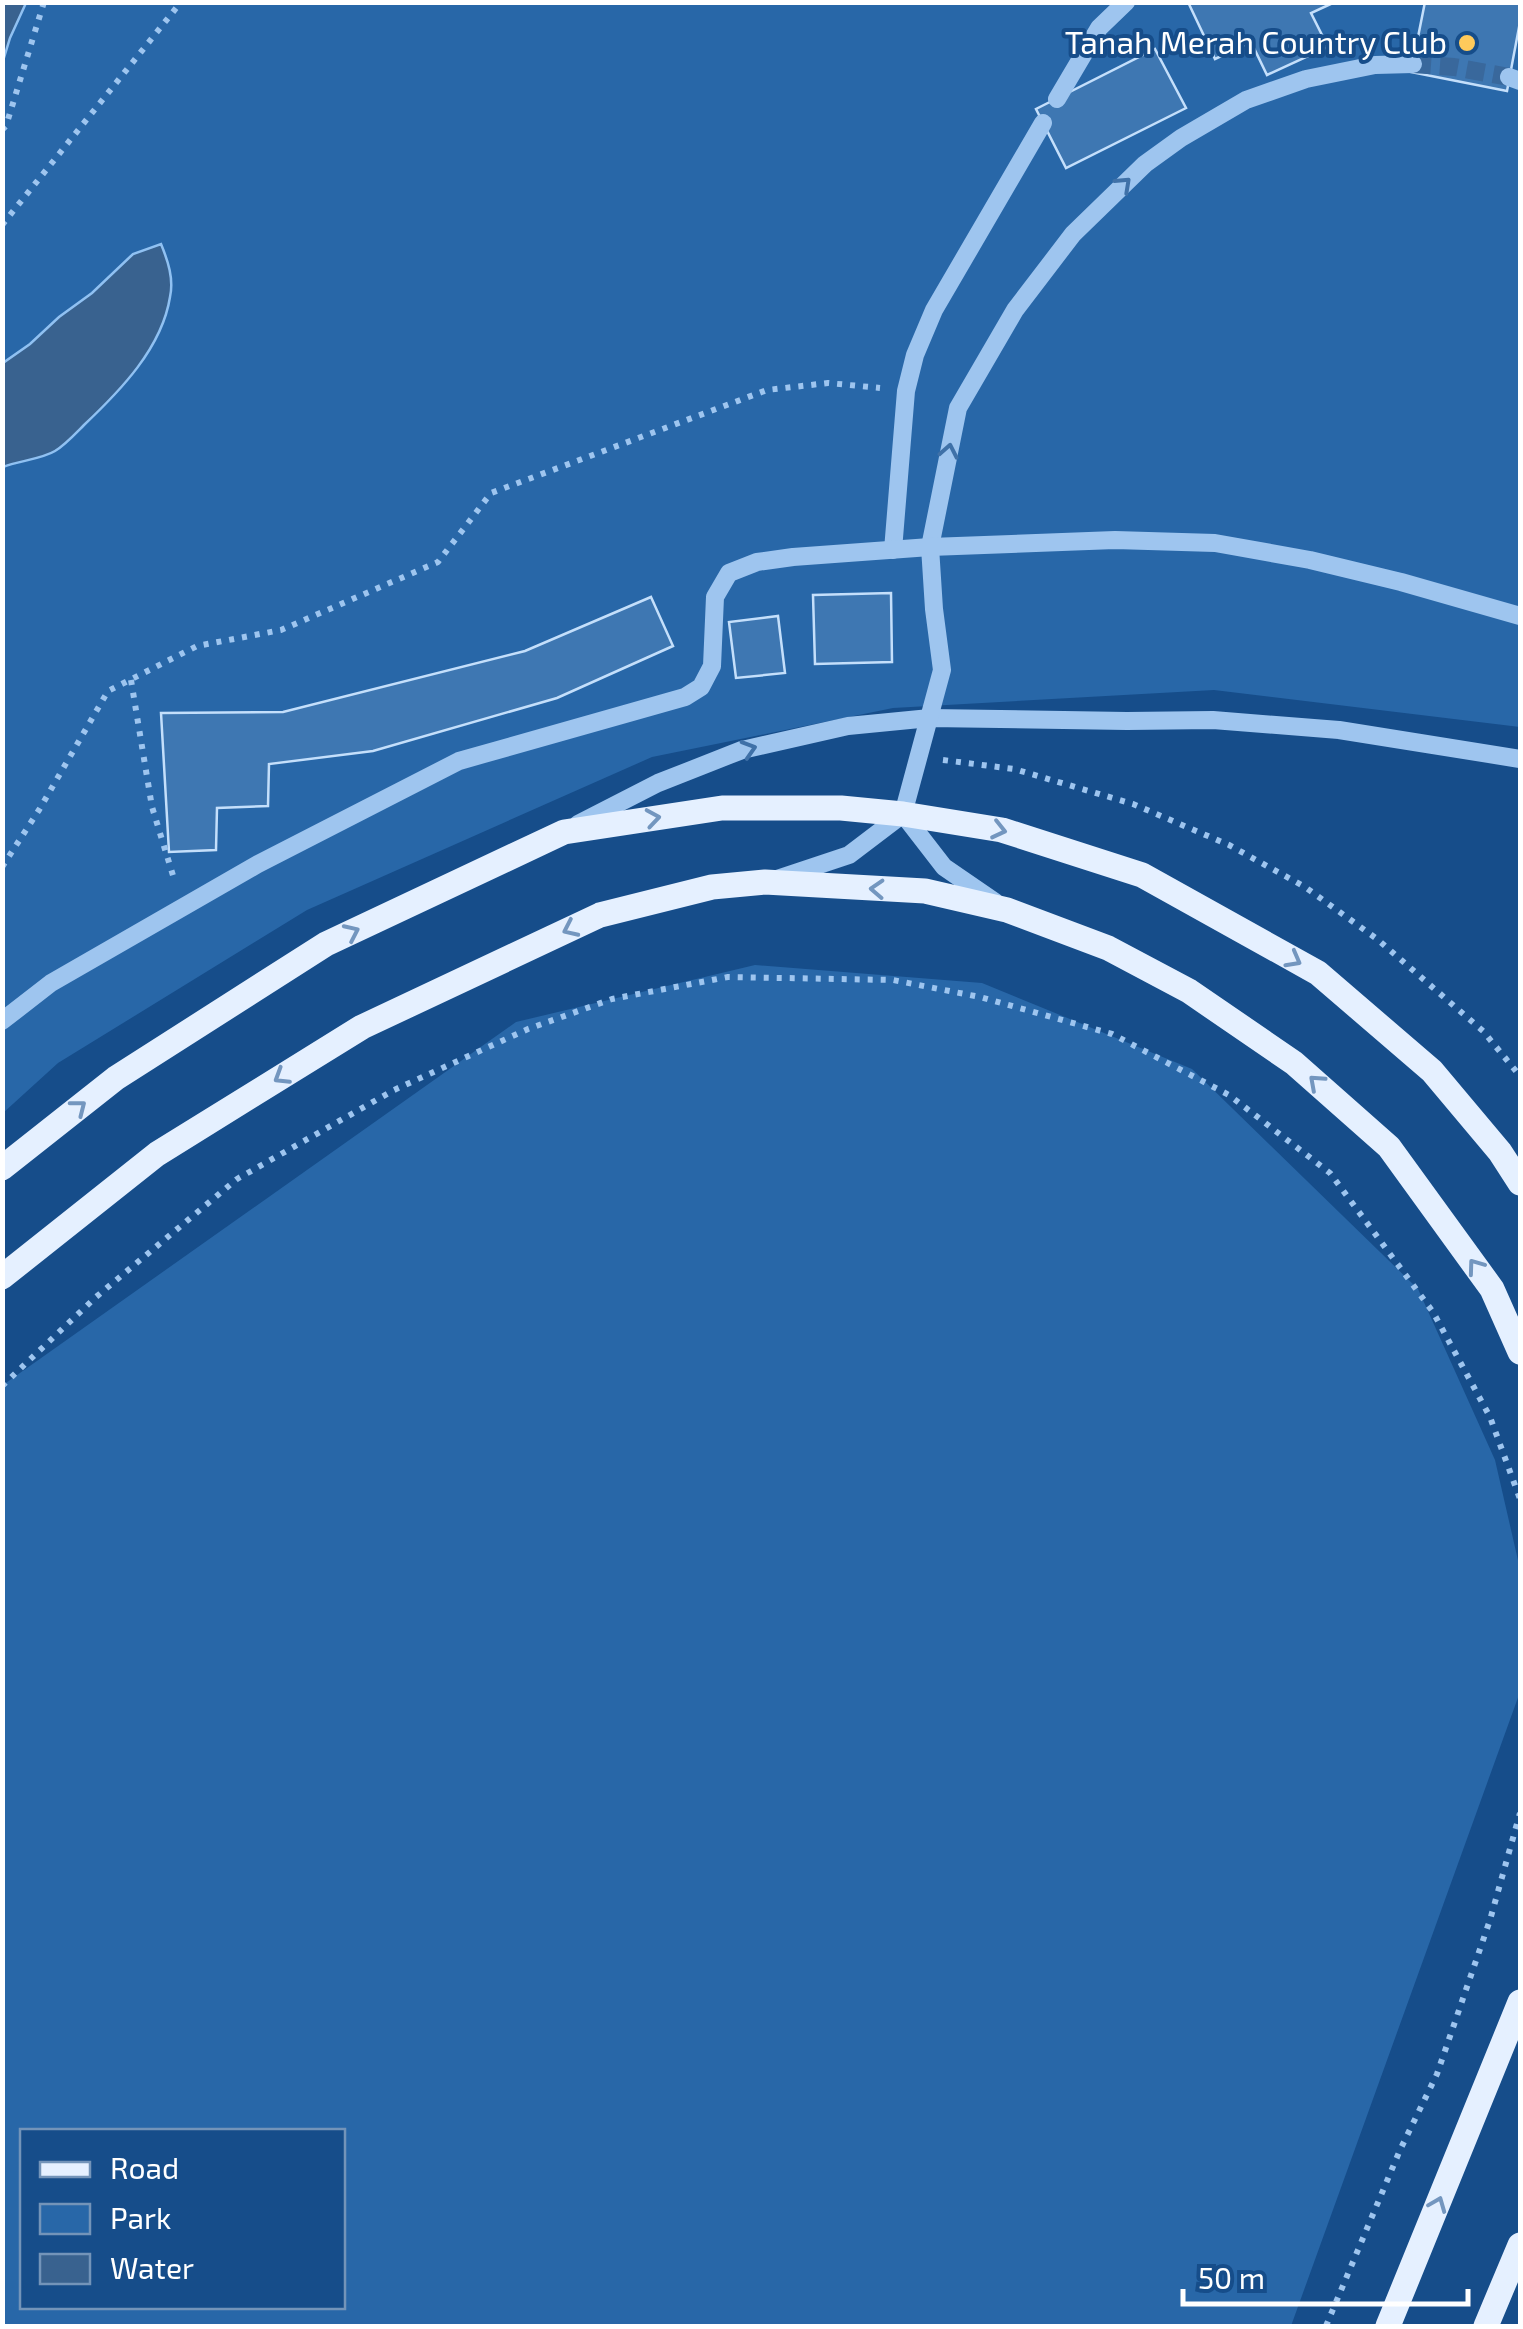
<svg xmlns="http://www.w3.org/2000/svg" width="1523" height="2329" viewBox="0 0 1523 2329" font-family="'Exo 2',sans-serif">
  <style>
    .green { fill: #2867a8; fill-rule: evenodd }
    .water { fill: #39628f; stroke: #90c1f2; stroke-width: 2.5 }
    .building { fill: #3e77b2; stroke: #c4dffb; stroke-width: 2.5 }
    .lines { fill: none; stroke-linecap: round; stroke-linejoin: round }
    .minor-tunnel { stroke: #39689c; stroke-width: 18; stroke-dasharray: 18 9; stroke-linecap: butt }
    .path { stroke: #9ec5ef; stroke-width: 6; stroke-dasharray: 5 8; stroke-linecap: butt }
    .minor { stroke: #9ec5ef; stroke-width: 18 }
    .major { stroke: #e5f0ff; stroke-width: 25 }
    .oneway { stroke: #3f71a8 }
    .oneway2 { stroke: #7396bf }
    .poi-dot { fill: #ffca5b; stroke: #164d8a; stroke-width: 4 }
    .labels { text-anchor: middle; stroke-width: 8; stroke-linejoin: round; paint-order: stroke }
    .poi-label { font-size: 32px; fill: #fff; stroke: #164d8a; text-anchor: end }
  </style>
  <rect width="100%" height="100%" fill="#164d8a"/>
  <g class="green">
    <polygon points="3,3 1520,3 1520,727 1214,690 893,708 652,757 307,910 58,1063 3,1113"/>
    <path d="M 755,965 L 982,983 L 1192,1069 L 1418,1289 L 1495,1460 L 1520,1569 L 1520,1692 L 1291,2326 L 3,2326 L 3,1385 L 516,1022 ZM 22,2132 L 342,2132 L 342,2306 L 22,2306 Z"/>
  </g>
  <g class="water">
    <polygon points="3,2 26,3 10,38 3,61"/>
    <path d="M 161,244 C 168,261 174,279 170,297 C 162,348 120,391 84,425 C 75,434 65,445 55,451 C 42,459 18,461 3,467 L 3,363 L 30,344 L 59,317 L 92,293 L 133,254 Z"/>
  </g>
  <g class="building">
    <polygon points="1188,2 1335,2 1311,13 1328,47 1267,75 1251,42 1215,59"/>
    <polygon points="1425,2 1520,2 1520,22 1507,91 1411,72"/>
    <polygon points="1155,49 1186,108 1066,168 1036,109"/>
    <polygon points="891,593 892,662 815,664 813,595"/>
    <polygon points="651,597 673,646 557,698 373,751 269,764 268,806 217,808 216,850 169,852 161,713 283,712 525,651"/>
    <polygon points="778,616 785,673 736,678 729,622"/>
  </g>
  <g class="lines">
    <polyline class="minor-tunnel" points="1413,64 1454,67 1509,77"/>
    <g class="path">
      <polyline points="2,130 6,126 44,2"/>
      <polyline points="2,225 181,2"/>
      <polyline points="131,680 152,807 175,882"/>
      <polyline points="943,760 1014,769 1133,804 1229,845 1305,887 1377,939 1483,1031 1520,1076"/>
      <polyline points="2,867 39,810 108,691 197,646 281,630 438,562 491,493 767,390 828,383 880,388"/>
      <polyline points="2,1386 96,1297 237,1179 394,1090 528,1029 612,999 728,977 893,980 980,997 1112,1034 1229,1095 1330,1173 1433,1312 1490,1417 1520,1499"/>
      <polyline points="1326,2326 1400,2150 1437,2074 1490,1920 1520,1813"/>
    </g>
    <g class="minor">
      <polyline points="1509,77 1520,81"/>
      <polyline points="1057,99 1099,28 1126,2"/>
      <polyline points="893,550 906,391 915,355 934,310 1043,123"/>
      <polyline points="903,814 944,867 995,902"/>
      <polyline points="578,824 658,783 742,750 848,726 930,718 1127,721 1213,720 1339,730 1520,759"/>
      <polyline points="777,879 849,855 903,814 942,670 934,609 930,547 958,408 1015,310 1073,234 1145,164 1181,138 1246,100 1306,79 1375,65 1413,64"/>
      <polyline points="2,1021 51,983 258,864 459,761 685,697 701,687 712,666 715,597 729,573 757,562 793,557 930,547 1115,540 1215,543 1310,560 1401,582 1520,616"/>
    </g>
    <g class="major">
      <polyline points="2,1168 116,1078 326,944 564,832 722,808 841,808 903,814 1002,830 1142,875 1318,973 1432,1071 1500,1152 1520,1183"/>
      <polyline points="2,1277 157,1154 362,1027 600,915 712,887 765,882 925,891 1007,910 1108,948 1189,991 1294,1063 1389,1147 1492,1289 1520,1352"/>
      <polyline points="1388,2326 1520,2002"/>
      <polyline points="1486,2326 1520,2245"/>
    </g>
  </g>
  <defs><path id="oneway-chevron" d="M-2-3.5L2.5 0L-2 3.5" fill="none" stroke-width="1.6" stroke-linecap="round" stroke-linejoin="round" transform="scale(2.5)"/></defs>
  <g class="oneway">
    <use href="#oneway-chevron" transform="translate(1124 184) rotate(-43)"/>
    <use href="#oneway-chevron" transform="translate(949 451) rotate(-79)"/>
    <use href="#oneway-chevron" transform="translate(749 749) rotate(-17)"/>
  </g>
  <g class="oneway2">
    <use href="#oneway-chevron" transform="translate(653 818) rotate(-9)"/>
    <use href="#oneway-chevron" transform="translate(999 830) rotate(13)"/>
    <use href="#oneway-chevron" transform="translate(877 889) rotate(-177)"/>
    <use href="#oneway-chevron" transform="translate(570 929) rotate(155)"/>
    <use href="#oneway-chevron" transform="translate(352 932) rotate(-25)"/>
    <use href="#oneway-chevron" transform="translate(1294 960) rotate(29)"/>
    <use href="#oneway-chevron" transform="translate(281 1077) rotate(148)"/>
    <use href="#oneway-chevron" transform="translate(1316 1082) rotate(-138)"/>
    <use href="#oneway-chevron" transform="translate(79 1107) rotate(-38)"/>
    <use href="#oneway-chevron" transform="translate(1475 1266) rotate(-126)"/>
    <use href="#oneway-chevron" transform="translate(1438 2204) rotate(-68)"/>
  </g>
  <circle class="poi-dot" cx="1467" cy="43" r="10"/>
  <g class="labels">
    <g class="poi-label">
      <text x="1447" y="54">Tanah Merah Country Club</text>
    </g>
  </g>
  <rect width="1523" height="2329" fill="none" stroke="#ffffff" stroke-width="10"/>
  <rect x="20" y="2129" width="325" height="180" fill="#164d8a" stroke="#7394b9" stroke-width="2.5"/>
  <rect x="40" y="2162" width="50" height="15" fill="#e5f0ff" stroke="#7394b9" stroke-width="2.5"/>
  <text x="110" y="2179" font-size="30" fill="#ffffff">Road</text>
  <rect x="40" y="2204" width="50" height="30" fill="#2867a8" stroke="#7394b9" stroke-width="2.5"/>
  <text x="110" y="2229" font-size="30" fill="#ffffff">Park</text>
  <rect x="40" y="2254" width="50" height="30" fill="#39628f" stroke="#7394b9" stroke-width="2.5"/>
  <text x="110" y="2279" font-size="30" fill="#ffffff">Water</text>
  <path d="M1183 2289v15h285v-15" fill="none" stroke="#ffffff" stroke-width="5"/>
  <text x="1198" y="2289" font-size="30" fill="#ffffff" stroke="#164d8a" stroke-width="8" paint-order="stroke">50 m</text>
</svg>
